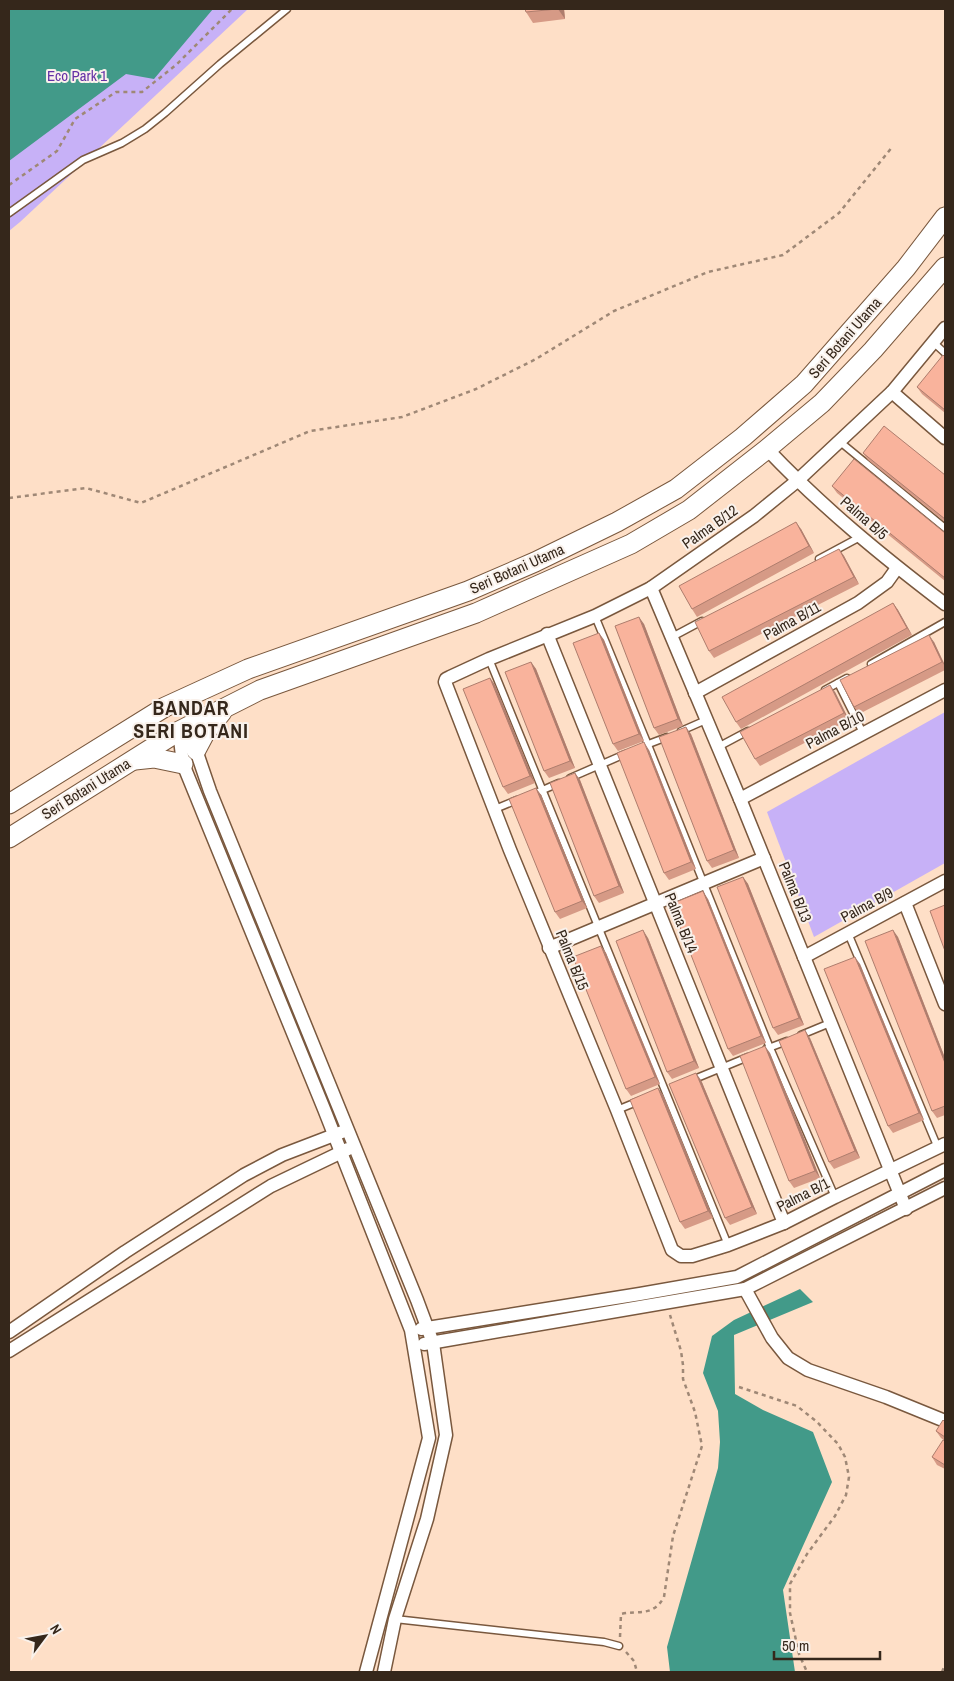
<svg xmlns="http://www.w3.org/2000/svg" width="954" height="1681" viewBox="0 0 954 1681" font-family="'Archivo Narrow',sans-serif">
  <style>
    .green { fill: #c7b1f7 }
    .water { fill: #429a89 }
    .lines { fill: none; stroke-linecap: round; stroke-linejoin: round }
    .lane-casing { stroke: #79583e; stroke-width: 9 }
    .street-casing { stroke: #79583e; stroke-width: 15 }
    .secondary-casing { stroke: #79583e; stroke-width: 21 }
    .path { stroke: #9f8876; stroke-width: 2.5; stroke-dasharray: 4 4; stroke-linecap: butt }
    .lane { stroke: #fff; stroke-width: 6 }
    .street { stroke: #fff; stroke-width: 12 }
    .secondary { stroke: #fff; stroke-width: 19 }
    .wall { fill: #d69a86 }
    .shaded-wall { fill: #ae7d6d }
    .building { fill: #f9b39c; stroke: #ae7d6d }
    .labels { text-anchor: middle; stroke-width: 4; stroke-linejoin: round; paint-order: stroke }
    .park-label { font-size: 15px; fill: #6330a6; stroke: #f9f1eb }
    .street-label { font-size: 15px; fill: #35271b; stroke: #f9f1eb }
    .district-label { font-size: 20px; font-weight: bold; letter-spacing: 1px; fill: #35271b; stroke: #f9f1eb }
  </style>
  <rect width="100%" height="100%" fill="#fedfc7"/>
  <g class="green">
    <polygon points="9,9 248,9 20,222 9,231"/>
    <polygon points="945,712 945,863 814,937 767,812"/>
  </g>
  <g class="water">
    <polygon points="9,9 213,9 154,79 126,74 9,161"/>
    <polygon points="800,1289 813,1302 734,1335 735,1394 763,1410 813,1432 832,1482 783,1590 795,1672 670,1672 667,1647 718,1468 720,1442 718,1411 703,1373 712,1336 734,1320"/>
  </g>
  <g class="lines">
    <g class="lane-casing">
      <g id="lane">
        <polyline points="9,213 83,160 122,143 145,129 165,113 220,64 287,9"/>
        <polyline points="933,342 945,353"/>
        <polyline points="839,441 945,528"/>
        <polyline points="819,559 860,537"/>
        <polyline points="595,616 648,745 770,1048 835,1197"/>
        <polyline points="672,637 702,621"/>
        <polyline points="489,659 728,1245"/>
        <polyline points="871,664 945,622"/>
        <polyline points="838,683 863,733"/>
        <polyline points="825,690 847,678"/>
        <polyline points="681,731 706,720"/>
        <polyline points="646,745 667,737"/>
        <polyline points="718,747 748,731"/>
        <polyline points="570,778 625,754"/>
        <polyline points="538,792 559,783"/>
        <polyline points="495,809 517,800"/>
        <polyline points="848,933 938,1148"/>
        <polyline points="801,1035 830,1023"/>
        <polyline points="766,1049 787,1041"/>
        <polyline points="692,1080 748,1057"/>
        <polyline points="617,1110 639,1101"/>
        <polyline points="395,1619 604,1642 619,1646"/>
      </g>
    </g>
    <g class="street-casing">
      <g id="street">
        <polyline points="945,328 892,392 797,481 754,516 651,588 595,616 489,659 450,677 446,679 445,682 510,850 617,1110 672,1250 681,1256 692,1256 728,1245 784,1223 835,1197 945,1144"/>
        <polyline points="892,392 945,438"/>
        <path d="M 767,449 C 822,507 882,556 945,604"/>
        <polyline points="651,588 740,799 906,1209"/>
        <polyline points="547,634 784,1223"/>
        <polyline points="695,693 858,603 887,582 897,568"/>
        <polyline points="179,731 196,750 210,791 417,1300 433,1343 446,1435 427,1519 395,1619 384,1672"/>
        <polyline points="179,731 183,764 324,1109 411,1330 429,1438 366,1672"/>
        <polyline points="740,799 945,690"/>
        <polyline points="905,903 945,1004"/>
        <polyline points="549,948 764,858"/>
        <polyline points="804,957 945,881"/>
        <polyline points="745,1289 772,1338 788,1358 808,1370 886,1397 945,1421"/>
        <polyline points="421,1329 640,1294 737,1277 945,1170"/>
        <polyline points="9,1332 125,1252 244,1175 282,1155 342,1132"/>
        <polyline points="424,1344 745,1289 945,1188"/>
        <polyline points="9,1351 271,1186 348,1149"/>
      </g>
    </g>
    <g class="secondary-casing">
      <g id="secondary">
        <polyline points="196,750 205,733 222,712"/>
        <polyline points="135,760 154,758 183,764"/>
        <polyline points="9,804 165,707 248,669 468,591 535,562 617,522 676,489 743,437 804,384 906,268 945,217"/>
        <polyline points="9,838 179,731 260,690 476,613 631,544 689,510 767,449 822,403 873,350 945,267"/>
      </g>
    </g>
    <g class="path">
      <polyline points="9,185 57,151 75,119 116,92 142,92 177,64 232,9"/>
      <polyline points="9,498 86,488 141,503 310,431 402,417 476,389 536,359 614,311 708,272 783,255 839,213 893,146"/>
      <polyline points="739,1387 797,1406 817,1422 838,1444 845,1457 849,1477 846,1495 835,1516 807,1554 790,1584 790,1613 799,1654 807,1672"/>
      <path d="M 620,1637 L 621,1614 C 639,1610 653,1617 664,1597 L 673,1536 L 702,1446 L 695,1412 L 683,1379 L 683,1365 L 681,1351 L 670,1315"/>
      <polyline points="626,1652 634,1661 637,1672"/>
      <polyline points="942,1672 945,1665"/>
    </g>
    <use href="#lane" class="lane"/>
    <use href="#street" class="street"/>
    <use href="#secondary" class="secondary"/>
  </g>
  <g class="wall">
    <polygon points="525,9 564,9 565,19 533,23 526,12"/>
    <polygon points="945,357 945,413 922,394 917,387"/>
    <polygon points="863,453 945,475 945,522 868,460"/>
    <polygon points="832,486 945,533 945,581 837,493"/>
    <polygon points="801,529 814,553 697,617 692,609"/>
    <polygon points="839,549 844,556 859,584 714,658 709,651"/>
    <polygon points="893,603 898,610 912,635 741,729 736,722"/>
    <polygon points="644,624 683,726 659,735 654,728"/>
    <polygon points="599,633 604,640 644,741 618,751 613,744"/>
    <polygon points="934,642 945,665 945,670 859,714 854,707"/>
    <polygon points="531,662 536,669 575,768 549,778 544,771"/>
    <polygon points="490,678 495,685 535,783 508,794 503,787"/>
    <polygon points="835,692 849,720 760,766 755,759"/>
    <polygon points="691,734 739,858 712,868 707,861"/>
    <polygon points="649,750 696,869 669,880 664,873"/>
    <polygon points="575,773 580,780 624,893 599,903 594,896"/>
    <polygon points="536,788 541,795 587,908 560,919 555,912"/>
    <polygon points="743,877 748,884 804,1025 778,1035 773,1028"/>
    <polygon points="708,899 766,1043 733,1056 728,1049"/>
    <polygon points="898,937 945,1058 945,1115 937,1118 932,1111"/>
    <polygon points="648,938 699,1068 672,1079 667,1072"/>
    <polygon points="601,946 606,953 660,1084 631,1096 626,1089"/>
    <polygon points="860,964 924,1120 893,1133 888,1126"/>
    <polygon points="810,1038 860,1158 834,1169 829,1162"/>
    <polygon points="770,1053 820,1178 794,1188 789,1181"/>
    <polygon points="701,1080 757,1214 730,1225 725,1218"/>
    <polygon points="658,1088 663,1095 713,1218 685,1229 680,1222"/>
    <polygon points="945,1422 945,1441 941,1438 936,1431"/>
    <polygon points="945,1441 945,1469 937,1465 932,1457"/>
  </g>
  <g class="shaded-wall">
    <polygon points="558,9 564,9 565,19"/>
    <polygon points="796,522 801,529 814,553 809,546"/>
    <polygon points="839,549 844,556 859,584 854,577"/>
    <polygon points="893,603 898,610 912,635 907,628"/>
    <polygon points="639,617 644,624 683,726 678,719"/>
    <polygon points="599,633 604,640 644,741 639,734"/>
    <polygon points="929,635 934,642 945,666 942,662"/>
    <polygon points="531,662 536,669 575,768 570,761"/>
    <polygon points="490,678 495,685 535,783 530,776"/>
    <polygon points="830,685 835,692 849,720 844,713"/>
    <polygon points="686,727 691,734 739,858 734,850"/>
    <polygon points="644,742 649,750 696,869 691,862"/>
    <polygon points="575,773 580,780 624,893 619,886"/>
    <polygon points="536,788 541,795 587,908 582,901"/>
    <polygon points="743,877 748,884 804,1025 799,1018"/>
    <polygon points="703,891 708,899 766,1043 761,1036"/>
    <polygon points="643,930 648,938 699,1068 694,1061"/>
    <polygon points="893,930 898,937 945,1058 945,1063"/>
    <polygon points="601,946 606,953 660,1084 655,1077"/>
    <polygon points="855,957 860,964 924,1120 919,1113"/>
    <polygon points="805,1030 810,1038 860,1158 855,1151"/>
    <polygon points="765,1046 770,1053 820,1178 815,1171"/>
    <polygon points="696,1073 701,1080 757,1214 752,1207"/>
    <polygon points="658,1088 663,1095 713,1218 708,1211"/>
  </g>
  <g class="building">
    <polygon points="525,9 557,9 526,12"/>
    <polygon points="943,355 945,357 945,410 917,387"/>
    <polygon points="884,426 945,475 945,519 863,453"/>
    <polygon points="854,459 945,533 945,578 832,486"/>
    <polygon points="796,522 809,546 692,609 679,586"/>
    <polygon points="839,549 854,577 709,651 695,622"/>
    <polygon points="893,603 907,628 736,722 722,697"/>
    <polygon points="639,617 678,719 654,728 615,626"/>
    <polygon points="599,633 639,734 613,744 573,643"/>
    <polygon points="929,635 942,662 854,707 840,680"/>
    <polygon points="531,662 570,761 544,771 505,672"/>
    <polygon points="490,678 530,776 503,787 463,689"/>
    <polygon points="830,685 844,713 755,759 740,732"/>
    <polygon points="686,727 734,850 707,861 659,737"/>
    <polygon points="644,742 691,862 664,873 617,753"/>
    <polygon points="575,773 619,886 594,896 550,783"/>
    <polygon points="536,788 582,901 555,912 509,799"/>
    <polygon points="743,877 799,1018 773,1028 717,887"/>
    <polygon points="703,891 761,1036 728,1049 671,904"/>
    <polygon points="945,905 945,951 930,911"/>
    <polygon points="643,930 694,1061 667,1072 616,941"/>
    <polygon points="893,930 945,1063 945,1106 932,1111 865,941"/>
    <polygon points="601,946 655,1077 626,1089 573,957"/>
    <polygon points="855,957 919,1113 888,1126 824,969"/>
    <polygon points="805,1030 855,1151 829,1162 779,1041"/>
    <polygon points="765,1046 815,1171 789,1181 740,1056"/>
    <polygon points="696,1073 752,1207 725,1218 669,1084"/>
    <polygon points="658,1088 708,1211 680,1222 630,1100"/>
    <polygon points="943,1420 945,1422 945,1437 936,1431"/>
    <polygon points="943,1440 945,1441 945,1465 932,1457"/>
  </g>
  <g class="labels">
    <g class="park-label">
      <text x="77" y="81">Eco Park 1</text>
    </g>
    <g class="street-label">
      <text transform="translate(845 338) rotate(-49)" y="5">Seri Botani Utama</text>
      <text transform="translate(864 518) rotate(41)" y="5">Palma B/5</text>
      <text transform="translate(710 527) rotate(-35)" y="5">Palma B/12</text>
      <text transform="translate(517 569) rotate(-24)" y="5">Seri Botani Utama</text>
      <text transform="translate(792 621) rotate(-29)" y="5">Palma B/11</text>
      <text transform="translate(835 730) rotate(-28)" y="5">Palma B/10</text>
      <text transform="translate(86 789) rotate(-32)" y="5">Seri Botani Utama</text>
      <text transform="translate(795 892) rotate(68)" y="5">Palma B/13</text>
      <text transform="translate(867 905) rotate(-28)" y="5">Palma B/9</text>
      <text transform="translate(681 923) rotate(68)" y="5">Palma B/14</text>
      <text transform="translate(572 960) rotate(68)" y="5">Palma B/15</text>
      <text transform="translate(803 1195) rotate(-27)" y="5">Palma B/1</text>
    </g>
    <g class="district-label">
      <text x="191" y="715">BANDAR<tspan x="191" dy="23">SERI BOTANI</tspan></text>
    </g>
  </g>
  <rect width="954" height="1681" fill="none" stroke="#35271b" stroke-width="20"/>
  <g transform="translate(45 1636) rotate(58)" stroke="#f9f1eb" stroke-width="4" paint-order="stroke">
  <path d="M0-4L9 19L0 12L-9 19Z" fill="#35271b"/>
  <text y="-8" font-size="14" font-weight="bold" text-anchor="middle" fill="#35271b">N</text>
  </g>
  <path d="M774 1651v8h106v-8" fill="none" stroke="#35271b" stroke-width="2.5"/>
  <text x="782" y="1651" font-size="15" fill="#35271b" stroke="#f9f1eb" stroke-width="4" paint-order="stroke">50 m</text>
</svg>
